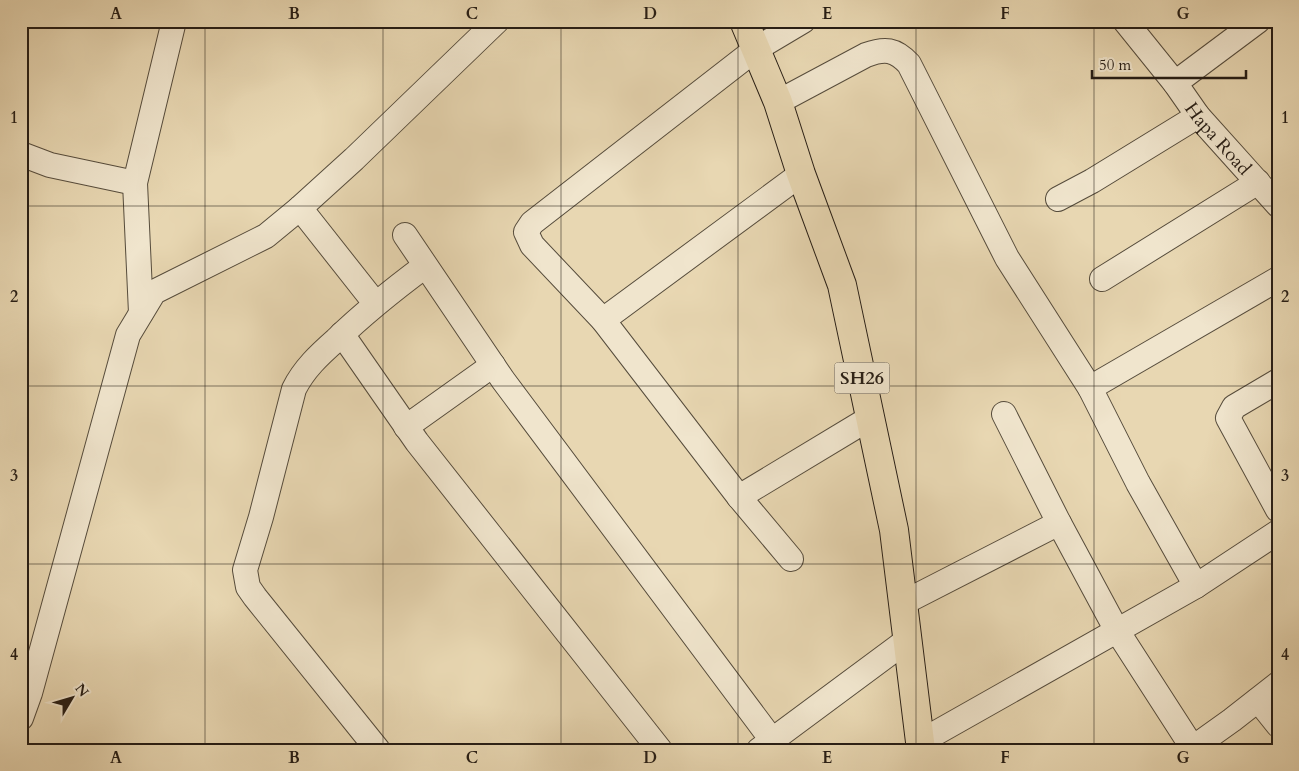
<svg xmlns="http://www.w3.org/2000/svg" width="1299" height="771" viewBox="0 0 1299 771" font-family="Cardo,serif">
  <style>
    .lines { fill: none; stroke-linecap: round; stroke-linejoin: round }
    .minor-casing { stroke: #564c3c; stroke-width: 26 }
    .major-casing { stroke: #261d15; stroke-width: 30 }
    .minor { stroke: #f0e5cd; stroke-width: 24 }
    .major { stroke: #e8d7b2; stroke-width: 28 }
    .grid { fill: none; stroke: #261d15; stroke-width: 1; stroke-opacity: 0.55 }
    .labels { text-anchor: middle; stroke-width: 5; stroke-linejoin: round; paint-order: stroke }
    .shield { fill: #f0e5cd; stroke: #63594c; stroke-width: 1 }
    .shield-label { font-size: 18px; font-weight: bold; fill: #261d15 }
    .street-label { font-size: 19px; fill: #261d15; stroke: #f0e5cd }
    .neatline { fill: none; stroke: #261d15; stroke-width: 2 }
    .grid-label { font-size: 16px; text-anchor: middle; font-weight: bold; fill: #261d15 }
  </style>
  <rect width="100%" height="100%" fill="#e8d7b2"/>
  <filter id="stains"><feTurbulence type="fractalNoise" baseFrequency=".004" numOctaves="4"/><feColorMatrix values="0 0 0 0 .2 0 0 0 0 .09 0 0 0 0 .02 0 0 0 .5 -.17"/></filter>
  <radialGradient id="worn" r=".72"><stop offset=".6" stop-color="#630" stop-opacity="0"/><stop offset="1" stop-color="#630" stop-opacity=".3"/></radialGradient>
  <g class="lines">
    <g class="minor-casing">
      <g id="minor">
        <path id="s1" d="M 1125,21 L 1175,83 L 1198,116 L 1278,205"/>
        <polyline points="1175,83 1258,21"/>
        <path d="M 778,102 L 866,55 C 885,48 895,49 909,64 L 1007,258 L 1090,388 L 1138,483 L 1196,586"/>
        <polyline points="21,154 50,165 135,183"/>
        <polyline points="1058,199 1092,181 1198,116"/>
        <polyline points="300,208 375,303"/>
        <polyline points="405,235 503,380 772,740"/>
        <polyline points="1102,279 1258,182"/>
        <polyline points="141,313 135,183 174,21"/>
        <polyline points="603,320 801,174"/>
        <polyline points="342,334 417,442 660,750"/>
        <polyline points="1278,381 1234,407 1228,418 1278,510"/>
        <polyline points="1090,388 1278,279"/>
        <polyline points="1004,414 1059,523 1116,629 1194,750"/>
        <polyline points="406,427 493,365"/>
        <polyline points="739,497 870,418"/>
        <polyline points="791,559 739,497 603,320 532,245 526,232 532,223 756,49 803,21"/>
        <polyline points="903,603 1059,523"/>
        <polyline points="1258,700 1278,725"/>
        <polyline points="21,718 30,693 128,335 154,292 266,236 300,208 354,159 497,21"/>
        <polyline points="920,742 1196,586 1278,532"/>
        <path d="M 378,750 L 255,597 L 248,587 L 245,570 L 261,517 L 294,389 C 304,369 319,355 336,340 C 364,313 394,289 425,266"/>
        <polyline points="759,750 906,641"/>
        <polyline points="1190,750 1232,720 1278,684"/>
      </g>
    </g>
    <g class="major-casing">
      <polyline id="major" points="744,21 778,102 801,174 842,285 894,530 921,750"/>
    </g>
    <use href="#minor" class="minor"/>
    <use href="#major" class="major"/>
  </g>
  <path class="grid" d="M 205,21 L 205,750M 383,21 L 383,750M 561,21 L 561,750M 738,21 L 738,750M 916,21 L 916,750M 1094,21 L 1094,750M 21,206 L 1278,206M 21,386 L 1278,386M 21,564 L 1278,564"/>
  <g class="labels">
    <rect class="shield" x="834.5" y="362.5" width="55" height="31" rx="4"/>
    <g class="shield-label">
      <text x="862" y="384">SH26</text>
    </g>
    <g class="street-label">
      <text dy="7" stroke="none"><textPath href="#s1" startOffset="150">Hapa Road</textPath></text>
    </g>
  </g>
  <rect width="1299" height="771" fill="none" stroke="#e8d7b2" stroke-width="55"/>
  <g transform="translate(72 698) rotate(52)" stroke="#f0e5cd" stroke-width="4" paint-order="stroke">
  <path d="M0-4L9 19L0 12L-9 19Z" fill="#261d15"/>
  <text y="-8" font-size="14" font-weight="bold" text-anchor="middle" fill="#261d15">N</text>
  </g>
  <path d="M1092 70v8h154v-8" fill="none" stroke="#261d15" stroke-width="2.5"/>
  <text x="1099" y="70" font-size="15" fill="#261d15" stroke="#f0e5cd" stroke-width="4" paint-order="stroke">50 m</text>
  <rect x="28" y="28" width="1244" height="716" class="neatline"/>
  <g class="grid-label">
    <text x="116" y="19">A</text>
    <text x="294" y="19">B</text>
    <text x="472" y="19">C</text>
    <text x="650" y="19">D</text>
    <text x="827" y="19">E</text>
    <text x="1005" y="19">F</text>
    <text x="1183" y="19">G</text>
    <text x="14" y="123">1</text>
    <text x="1285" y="123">1</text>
    <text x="14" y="302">2</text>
    <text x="1285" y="302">2</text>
    <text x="14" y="481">3</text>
    <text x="1285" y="481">3</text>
    <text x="14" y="660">4</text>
    <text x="1285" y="660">4</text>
    <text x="116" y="763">A</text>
    <text x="294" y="763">B</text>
    <text x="472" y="763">C</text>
    <text x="650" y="763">D</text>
    <text x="827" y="763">E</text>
    <text x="1005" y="763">F</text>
    <text x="1183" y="763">G</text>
  </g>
  <rect width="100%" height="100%" filter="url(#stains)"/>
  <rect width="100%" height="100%" fill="url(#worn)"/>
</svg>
